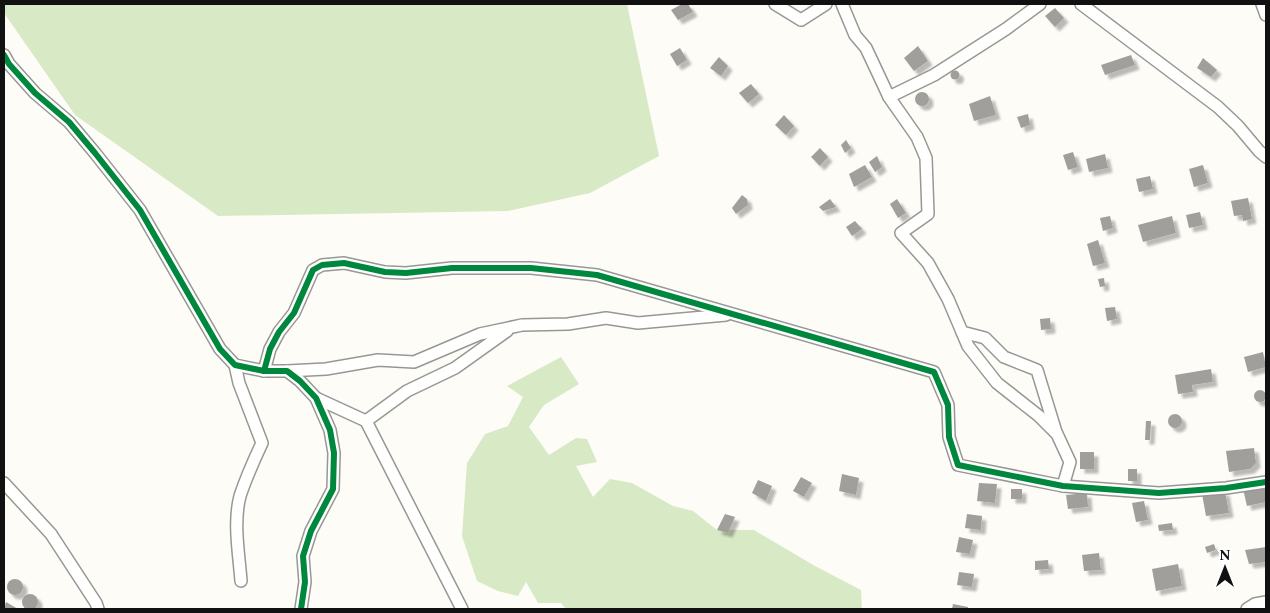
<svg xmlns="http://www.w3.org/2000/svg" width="1270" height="613" viewBox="0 0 1270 613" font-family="Spectral,serif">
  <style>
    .forest { fill: #d8eac5 }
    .building { fill: #a19f9c; filter: url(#shadow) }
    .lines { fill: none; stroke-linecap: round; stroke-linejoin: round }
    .minor-casing { stroke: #979795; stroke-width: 14 }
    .minor { stroke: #fffffe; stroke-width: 11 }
    .cycleway-casing { stroke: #fff; stroke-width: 9 }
    .cycleway { stroke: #00873e; stroke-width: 6 }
  </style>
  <defs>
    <filter id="shadow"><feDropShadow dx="4.5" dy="4.5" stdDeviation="1" flood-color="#0004"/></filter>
  </defs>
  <rect width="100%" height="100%" fill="#fdfcf7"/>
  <g class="forest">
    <polygon points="4,4 627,4 659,156 590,193 508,211 218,216 75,115 4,13"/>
    <polygon points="561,357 579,384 544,405 529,427 549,455 576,438 587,439 597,462 576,466 593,497 610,479 632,483 673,506 693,511 717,530 754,530 815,566 861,590 862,609 566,609 561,603 538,603 526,582 518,596 498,591 477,581 462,536 467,463 485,434 508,426 523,397 507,386"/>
  </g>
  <g class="building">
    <polygon points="682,4 688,4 693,12 678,20 671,10"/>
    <polygon points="1055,8 1064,18 1055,27 1045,16"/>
    <polygon points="918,46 928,61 914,71 904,58"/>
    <polygon points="680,48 687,60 677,66 670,54"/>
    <polygon points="1131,55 1135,65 1105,75 1101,65"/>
    <polygon points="719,57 728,66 721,76 710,68"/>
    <polygon points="1203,58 1217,70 1211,77 1197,68"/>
    <circle cx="955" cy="75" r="4.5"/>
    <polygon points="751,84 759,94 748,103 739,93"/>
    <circle cx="922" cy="99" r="7"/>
    <polygon points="990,96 996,115 974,121 969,104"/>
    <polygon points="1028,114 1030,125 1021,128 1017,117"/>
    <polygon points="784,115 794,126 786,135 775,125"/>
    <polygon points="846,140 851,148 845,153 841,145"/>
    <polygon points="820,148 828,157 820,166 811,157"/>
    <polygon points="1073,152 1078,167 1068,170 1063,155"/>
    <polygon points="1105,154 1108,168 1089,172 1086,159"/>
    <polygon points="877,156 882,167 875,172 869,162"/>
    <polygon points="865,165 872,177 854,187 849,174"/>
    <polygon points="1203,165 1208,183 1194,187 1189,169"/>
    <polygon points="1150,176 1153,189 1139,192 1136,179"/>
    <polygon points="742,195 747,199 748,205 736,214 732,208"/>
    <polygon points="1248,198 1252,219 1243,221 1242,215 1234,216 1231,201"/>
    <polygon points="830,199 836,207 823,211 819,207"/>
    <polygon points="897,199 906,213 898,218 890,204"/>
    <polygon points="1200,212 1203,225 1189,228 1186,215"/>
    <polygon points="1110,216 1113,228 1103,231 1100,218"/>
    <polygon points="1172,216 1176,233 1143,242 1138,225"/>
    <polygon points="855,221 862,229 852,236 846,227"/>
    <polygon points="1098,240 1105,263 1093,266 1087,244"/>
    <polygon points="1104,278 1105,286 1100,287 1098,279"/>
    <polygon points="1115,307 1117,319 1107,321 1105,308"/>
    <polygon points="1050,318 1051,329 1041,330 1040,319"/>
    <polygon points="1263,352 1266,367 1248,372 1244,357"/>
    <polygon points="1211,369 1213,382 1192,385 1193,392 1178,394 1175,375"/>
    <circle cx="1260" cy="396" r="6"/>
    <circle cx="1175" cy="421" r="7"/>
    <polygon points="1146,421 1151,421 1150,440 1145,440"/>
    <polygon points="1254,448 1256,463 1250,469 1229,472 1226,451"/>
    <rect x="1080" y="452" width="14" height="17"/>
    <rect x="1128" y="469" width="9" height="12"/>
    <polygon points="842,474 859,478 856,495 839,491"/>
    <polygon points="801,477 812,483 804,497 793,491"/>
    <polygon points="758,480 772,486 766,501 752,493"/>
    <polygon points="979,483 997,484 995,503 977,501"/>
    <polygon points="1265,485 1266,502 1247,506 1243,489"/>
    <rect x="1011" y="489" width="11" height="10"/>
    <polygon points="1225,491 1229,513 1206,516 1202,494"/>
    <polygon points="1087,493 1088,507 1068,509 1066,495"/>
    <polygon points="1144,501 1148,520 1136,522 1132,503"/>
    <polygon points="725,514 735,517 728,533 717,530"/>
    <polygon points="967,514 982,516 981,530 965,528"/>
    <polygon points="1172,523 1173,530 1159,531 1158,525"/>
    <polygon points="959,537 973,540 970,554 956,552"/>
    <polygon points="1214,544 1216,550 1207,553 1205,547"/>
    <polygon points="1266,547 1266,562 1249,564 1245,550"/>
    <polygon points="1099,553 1101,570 1084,571 1082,555"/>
    <polygon points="1048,560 1049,569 1035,570 1035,561"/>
    <polygon points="1178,564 1182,586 1156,591 1152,569"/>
    <polygon points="959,572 974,574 972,587 957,585"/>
    <circle cx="15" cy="587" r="8"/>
    <circle cx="30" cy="602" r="8"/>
    <polygon points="6,602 18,609 4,609"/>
    <polygon points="953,604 968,607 968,609 952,609"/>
  </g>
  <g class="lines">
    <g class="minor-casing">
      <g id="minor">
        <polyline points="775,4 801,20 826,4"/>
        <polyline points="842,4 855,35 866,48 889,97 934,75 1006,29 1040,4"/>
        <polyline points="1081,4 1218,107 1238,126 1259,151 1266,157"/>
        <polyline points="1262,4 1266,15"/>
        <polyline points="4,55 9,64 35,93 69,122 95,153 140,210 220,349 235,365 264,371 287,371 300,381 316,398 330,430 334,453 333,489 311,531 303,556 305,582 301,609"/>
        <polyline points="889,97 917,137 926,158 928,214 901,233 928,263 948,299 968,346 997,383 1039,416 1057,434 1070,462 1063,486"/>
        <polyline points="962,332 985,338 1004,357 1037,370 1056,432"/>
        <path d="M 235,365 L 239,383 L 262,443 C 254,460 246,478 240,496 C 233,523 239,554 241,581"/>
        <polyline points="264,371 270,349 279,332 294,313 313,270 322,265 344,263 385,272 406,273 452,268 531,268 597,275 934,372 948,405 949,437 958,465 1063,486 1159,493 1226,488 1266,482"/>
        <polyline points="287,371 326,369 378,360 414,362 480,334 522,325 568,324 606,318 638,323 726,315"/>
        <polyline points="316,398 366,421 462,609"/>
        <polyline points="366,421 407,391 455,368 507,331"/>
        <polyline points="4,483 51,534 96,603 98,609"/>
        <polyline points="1247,609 1255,604 1266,602"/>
      </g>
    </g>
    <use href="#minor" class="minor"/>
    <g class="cycleway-casing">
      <g id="cycleway">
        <polyline points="4,55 9,64 35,93 69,122 95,153 140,210 220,349 235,365 264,371 287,371 300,381 316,398 330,430 334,453 333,489 311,531 303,556 305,582 301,609"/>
        <polyline points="264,371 270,349 279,332 294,313 313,270 322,265 344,263 385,272 406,273 452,268 531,268 597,275 934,372 948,405 949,437 958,465 1063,486 1159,493 1226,488 1266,482"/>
      </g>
    </g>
    <use href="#cycleway" class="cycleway"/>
  </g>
  <rect width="1270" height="613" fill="none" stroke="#111111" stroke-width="10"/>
  <g transform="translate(1225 568)" stroke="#ffffff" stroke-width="4" paint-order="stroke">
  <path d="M0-4L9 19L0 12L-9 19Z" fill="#111111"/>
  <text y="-8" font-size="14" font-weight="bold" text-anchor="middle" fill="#111111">N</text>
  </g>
</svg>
